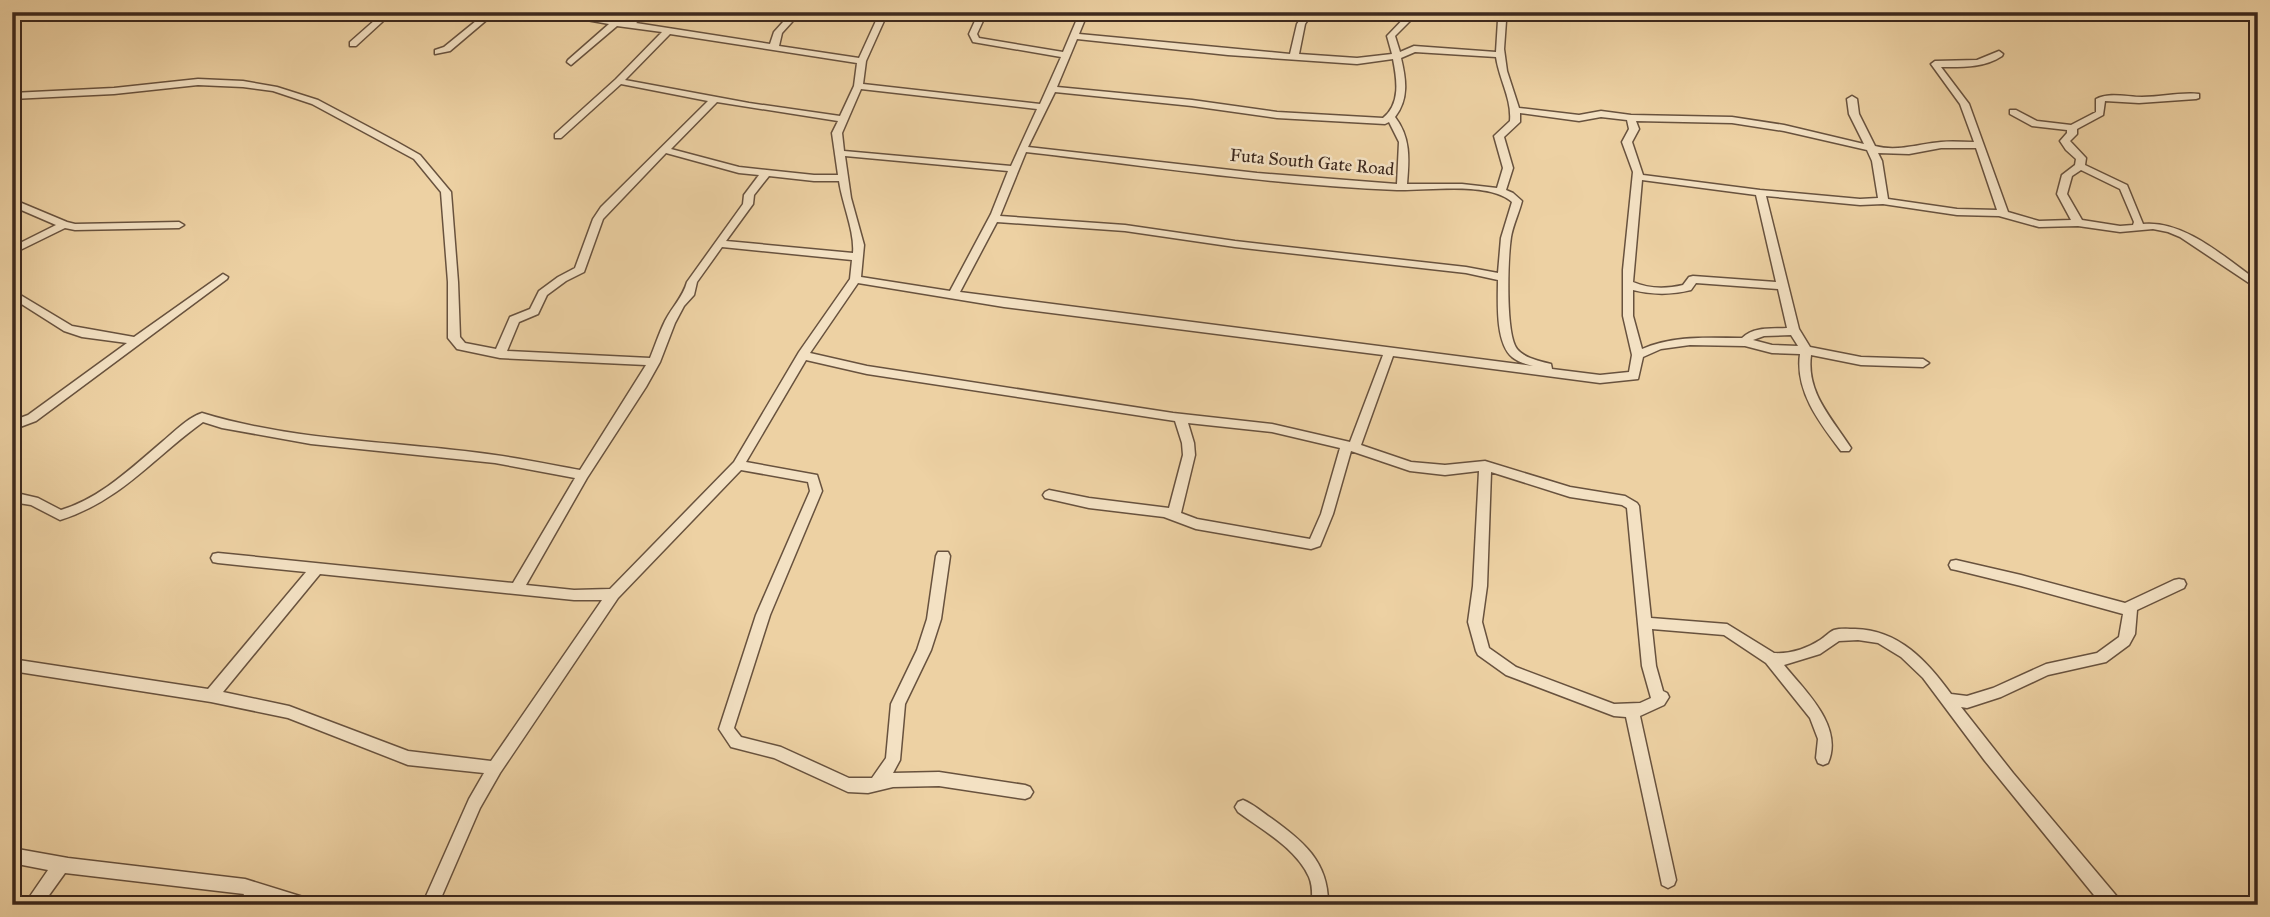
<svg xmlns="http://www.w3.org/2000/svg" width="2270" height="917" viewBox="0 0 2270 917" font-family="'IM FELL Great Primer',serif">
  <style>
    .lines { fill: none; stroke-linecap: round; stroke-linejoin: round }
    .minor-casing { stroke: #68523e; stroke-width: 3 }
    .minor { fill: #f3e1c3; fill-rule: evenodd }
    .labels { text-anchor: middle; stroke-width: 5; stroke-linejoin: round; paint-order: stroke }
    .far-street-label { font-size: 18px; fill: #3c281d; stroke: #f3e1c3 }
  </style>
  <rect width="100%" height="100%" fill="#edd1a3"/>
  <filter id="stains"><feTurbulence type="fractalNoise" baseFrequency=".00286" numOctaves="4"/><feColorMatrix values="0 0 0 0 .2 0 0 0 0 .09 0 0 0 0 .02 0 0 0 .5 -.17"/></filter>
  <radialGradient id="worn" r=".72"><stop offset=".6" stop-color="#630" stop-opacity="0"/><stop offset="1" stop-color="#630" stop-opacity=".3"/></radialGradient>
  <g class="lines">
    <g class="minor-casing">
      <g id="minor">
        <polygon points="200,12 226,12 252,16 269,12 287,12 252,20 204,14"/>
        <polygon points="384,12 393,12 356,46 350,46 350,42"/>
        <polygon points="487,12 496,12 450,51 435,54 435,50 444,47"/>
        <path d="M 542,12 L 564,12 L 627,22 L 641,12 L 651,12 L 636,23 L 770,44 L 774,32 L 792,12 L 801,12 L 782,33 L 779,46 L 859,58 L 880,12 L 888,12 L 866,61 L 863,84 L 1040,104 L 1061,57 L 973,42 L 969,34 L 979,12 L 987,12 L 977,34 L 979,38 L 1063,52 L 1080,12 L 1088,12 L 1079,34 L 1290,54 L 1297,24 L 1305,12 L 1313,12 L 1305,24 L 1299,54 L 1357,58 L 1392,54 L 1387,36 L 1410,12 L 1419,12 L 1395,36 L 1400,52 L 1414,46 L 1496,52 L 1498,20 L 1505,12 L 1514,12 L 1506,21 L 1504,49 L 1507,71 L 1519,108 L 1579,115 L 1601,111 L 1631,115 L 1732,117 L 1784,125 L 1864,144 L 1849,114 L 1847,99 L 1852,96 L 1857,99 L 1859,114 L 1875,146 C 1897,152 1918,144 1941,142 C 1952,141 1963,142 1974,142 L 1960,104 L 1931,64 L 1935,61 L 1977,60 L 1999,51 L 2003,54 L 2002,56 C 1984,68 1963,67 1941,67 L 1969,104 L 2008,212 L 2039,221 L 2071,220 L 2057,194 L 2062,175 L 2075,165 L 2076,159 L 2066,150 L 2060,141 L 2067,133 L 2067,130 L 2032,126 L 2010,114 L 2010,110 L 2016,110 L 2037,121 L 2071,125 L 2096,112 L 2096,99 C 2109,92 2127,97 2142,97 C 2161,97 2180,92 2199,94 L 2199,98 L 2196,99 L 2139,103 L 2105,101 L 2103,115 L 2077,129 L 2077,134 L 2070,141 L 2086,158 L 2085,165 L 2127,185 L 2143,224 C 2185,220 2225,258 2258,281 L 2258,289 L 2180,237 L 2168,232 L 2153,229 L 2120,232 L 2078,226 L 2039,227 L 1999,216 L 1957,215 L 1883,204 L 1860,205 L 1766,196 L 1799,329 L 1810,347 L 1861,357 L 1923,359 L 1929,363 L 1923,367 L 1861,365 L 1811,355 C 1806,393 1832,418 1851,448 L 1849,451 L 1841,451 C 1819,422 1795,391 1800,354 L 1772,353 L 1745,346 L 1690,345 L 1661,349 L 1643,357 L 1638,379 L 1600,383 L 1393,356 L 1361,445 L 1411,462 L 1445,465 L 1485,461 L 1570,487 L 1625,496 L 1637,503 L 1639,506 L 1651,618 L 1727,624 L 1774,653 C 1790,654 1806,649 1820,640 C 1825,637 1829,632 1834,630 C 1840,628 1849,629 1855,629 C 1899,630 1927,661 1951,694 L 1967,696 L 1993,688 L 2046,664 L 2097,653 L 2119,637 L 2123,614 L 2021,586 L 1956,570 L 1951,569 L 1949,565 L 1951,561 L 1956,560 L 2021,575 L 2125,603 L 2174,580 L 2179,579 L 2184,580 L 2186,584 L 2184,588 L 2137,610 L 2135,634 L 2129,645 L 2106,662 L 2048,675 L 2001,697 L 1967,708 L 1961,707 L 2013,773 L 2119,899 L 2121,905 L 2102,905 L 1985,761 L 1923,678 L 1901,657 L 1878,643 L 1858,640 L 1839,641 L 1820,654 L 1784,665 C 1805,691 1844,726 1828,763 L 1823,765 L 1818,763 L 1816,758 L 1818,739 L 1810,718 L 1766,663 L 1724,635 L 1652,629 L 1656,666 L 1663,691 L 1667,693 L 1669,697 L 1664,705 L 1640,716 L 1676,880 L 1674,885 L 1668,888 L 1662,885 L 1626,717 L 1614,716 L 1506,675 L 1478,655 L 1476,651 L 1468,622 L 1473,586 L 1479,471 L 1445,475 L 1410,471 L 1351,451 L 1333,514 L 1320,546 L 1311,549 L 1196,529 L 1164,517 L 1089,508 L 1045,498 L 1043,495 L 1045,492 L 1049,490 L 1089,498 L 1169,508 L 1183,455 L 1182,443 L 1175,421 L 867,374 L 806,360 L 746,462 L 817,475 L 822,491 L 770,615 L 734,728 L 741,737 L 781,747 L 849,778 L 872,778 L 886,758 L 891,704 L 917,650 L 927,619 L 936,556 L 938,552 L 948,552 L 950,556 L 941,619 L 931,650 L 905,704 L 900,760 L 893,773 L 939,772 L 1025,785 L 1030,787 L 1033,792 L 1030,797 L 1025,799 L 939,786 L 893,787 L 868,793 L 848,792 L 774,758 L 731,747 L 719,729 L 756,615 L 810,491 L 808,482 L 741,470 L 618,598 L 500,773 L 480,808 L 438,905 L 422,905 L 469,799 L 484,773 L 408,765 L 288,718 L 211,702 L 12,671 L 12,659 L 208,689 L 306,572 L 218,563 L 213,562 L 211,558 L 213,554 L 218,553 L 513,583 L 575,478 L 495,463 L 311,444 L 222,428 L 203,422 C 154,457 121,501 60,520 L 31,505 L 12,502 L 12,492 L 38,498 L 61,510 C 101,498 131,468 162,442 C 174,432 187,418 202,413 C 297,442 397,441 495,455 C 523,459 552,465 580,470 L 646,365 L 500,358 L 457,349 L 448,338 L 448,282 L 441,192 L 414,159 L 312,104 L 273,91 L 243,87 L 198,85 L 114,94 L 12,99 L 12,93 L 114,88 L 198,79 L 243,81 L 277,87 L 318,100 L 397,142 L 420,155 L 451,192 L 458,282 L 460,337 L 465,343 L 496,349 L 510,317 L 530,309 L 539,291 L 558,277 L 575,268 L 593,219 L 601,207 L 708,101 L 621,84 L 561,138 L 555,138 L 555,134 L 616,79 L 662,32 L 617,26 L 571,65 L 567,62 L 568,60 L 609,24 ZM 670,34 L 857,63 L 854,86 L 840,116 L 749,103 L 625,80 ZM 1077,39 L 1228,55 L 1357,64 L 1393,59 C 1397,80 1401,103 1383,118 L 1277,112 L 1192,100 L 1057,87 ZM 1415,52 L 1496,57 C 1499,79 1512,99 1510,121 L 1494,136 L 1503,168 L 1497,188 L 1462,184 L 1407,184 C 1409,159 1411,138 1395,117 C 1409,99 1406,79 1401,58 ZM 861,89 L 1037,109 L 1011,166 L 844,151 L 842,133 ZM 1055,92 L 1192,106 L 1277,118 L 1385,124 L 1389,122 L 1399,142 L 1397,184 L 1257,173 L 1028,147 ZM 717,102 L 838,121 L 832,133 L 838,175 L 814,175 L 739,167 L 671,149 ZM 1520,113 L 1579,121 L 1601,117 L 1627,120 L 1629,129 L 1622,142 L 1633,172 L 1623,270 L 1623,316 L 1632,355 L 1629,372 L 1600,375 L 1552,369 L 1551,364 C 1540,361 1524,358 1517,349 C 1505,333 1508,257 1511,237 C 1513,225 1519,213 1522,201 L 1513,193 L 1506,190 L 1513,168 L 1504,137 L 1520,122 ZM 1636,121 L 1732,123 L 1784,131 L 1867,150 L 1872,161 L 1878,198 L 1860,199 L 1760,190 L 1643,175 L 1632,142 L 1639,129 ZM 1941,148 L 1976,148 L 1997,210 L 1957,209 L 1888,199 L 1882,161 L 1878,153 L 1909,154 ZM 1026,152 C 1149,166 1273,185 1397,190 C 1427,191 1489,181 1512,202 L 1501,238 L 1498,273 L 1466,267 L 1235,241 L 1125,225 L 1000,216 ZM 666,153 L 739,173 L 759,175 L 744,195 L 743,204 L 687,282 C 683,297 672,307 665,321 C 659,333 655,346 650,358 L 507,351 L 519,322 L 538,314 L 547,295 L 566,281 L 584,272 L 603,219 ZM 845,156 L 1008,171 L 991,214 L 950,291 L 861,277 L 864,245 L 851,198 ZM 2081,170 L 2120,189 L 2134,222 L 2133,225 L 2120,226 L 2082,220 L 2067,194 L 2072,176 ZM 769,176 L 814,181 L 839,181 C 842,203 855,232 853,253 L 726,241 L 753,204 L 754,195 ZM 1642,180 L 1756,195 L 1776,282 L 1693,276 L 1689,277 L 1683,285 C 1666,289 1649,289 1633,282 ZM 997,222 L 1125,231 L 1235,247 L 1466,273 L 1498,280 C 1498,301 1495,342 1512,357 C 1518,362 1525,364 1533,366 L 960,292 ZM 722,247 L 852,260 L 850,279 L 799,352 L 734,462 L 610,589 L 574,590 L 526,585 L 587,478 L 646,387 L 660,362 L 675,323 L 684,306 L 694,295 L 697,282 ZM 858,283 L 1004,307 L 1383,355 L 1350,442 L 1272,424 L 1173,413 L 867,366 L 810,353 ZM 1696,283 L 1778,289 L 1787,328 C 1772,329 1754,326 1742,338 C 1708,338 1674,335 1642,349 L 1633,316 L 1633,290 C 1653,295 1671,295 1691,290 ZM 1791,335 L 1798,346 L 1772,345 L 1753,340 L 1764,336 ZM 1188,423 L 1272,432 L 1340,448 L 1321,514 L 1310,539 L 1197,519 L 1181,513 L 1195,455 L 1194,443 ZM 1491,472 L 1570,497 L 1622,505 L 1627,508 L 1642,666 L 1651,698 L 1640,703 L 1614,704 L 1516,667 L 1489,648 L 1482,622 L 1487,586 ZM 320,574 L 574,600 L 602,600 L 491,761 L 408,751 L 289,706 L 223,692 Z"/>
        <polygon points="12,199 67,222 75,224 179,222 184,225 179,228 75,230 65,228 12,254 12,247 56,225 12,206"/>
        <polygon points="223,274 228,277 227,279 36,421 12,430 12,421 28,415 127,343 82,337 64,331 12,298 12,290 72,326 134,337"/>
        <path d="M 1243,800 C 1253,804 1262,812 1271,818 C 1303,841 1329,862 1328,905 L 1312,905 C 1312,895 1313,886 1309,877 C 1296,848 1262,830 1238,812 L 1235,807 L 1238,802 Z"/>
        <polygon points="12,848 68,858 245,879 303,897 309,899 311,905 281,905 260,898 256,905 239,905 244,894 65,873 42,905 24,905 48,870 12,863"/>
      </g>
    </g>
    <use href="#minor" class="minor"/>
  </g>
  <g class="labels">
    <g class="far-street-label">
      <text transform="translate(1312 162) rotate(5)" y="6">Futa South Gate Road</text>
    </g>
  </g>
  <rect width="2270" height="917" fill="none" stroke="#edd1a3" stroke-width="42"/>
  <rect x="14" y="14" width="2242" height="889" fill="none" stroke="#3c281d" stroke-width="3.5"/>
  <rect x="21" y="21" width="2228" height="875" fill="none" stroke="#3c281d" stroke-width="2"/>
  <rect width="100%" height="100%" filter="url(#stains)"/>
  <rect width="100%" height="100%" fill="url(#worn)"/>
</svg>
